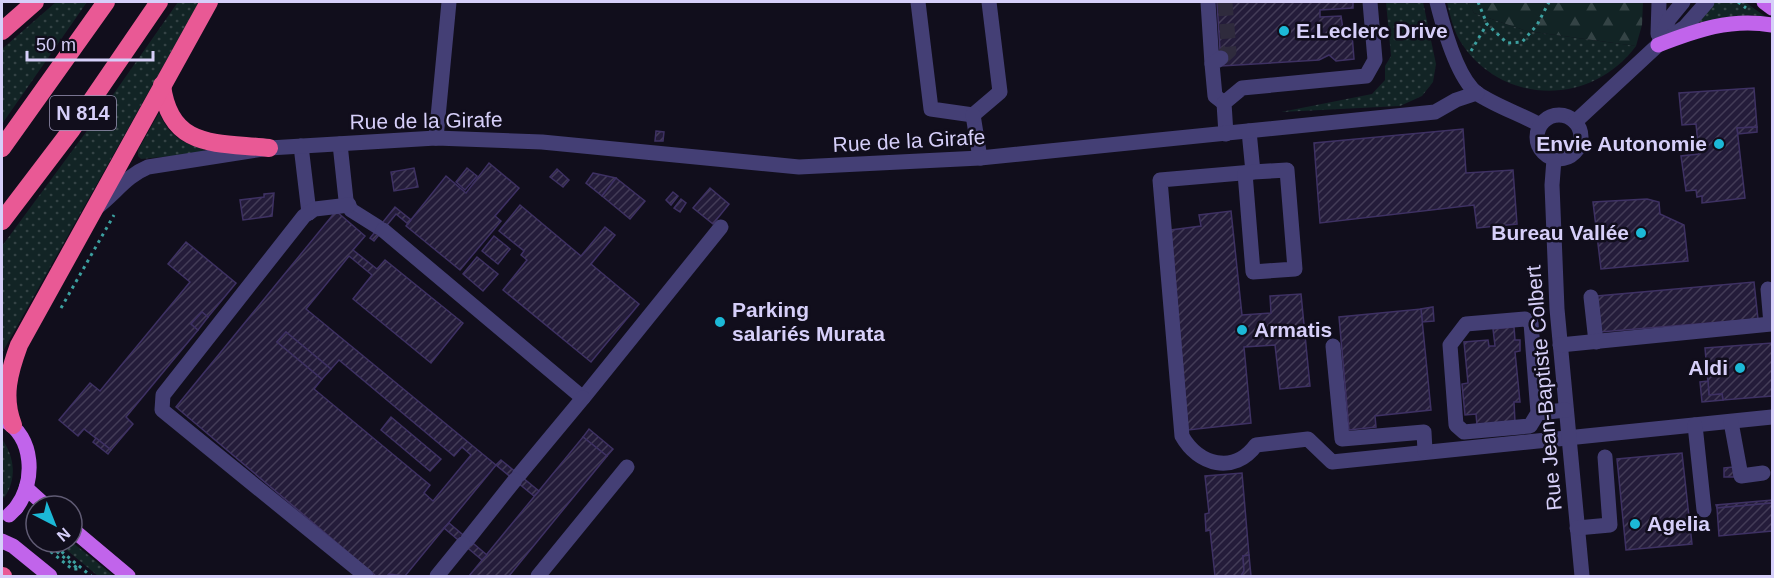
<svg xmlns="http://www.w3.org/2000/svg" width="1774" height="578" viewBox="0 0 1774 578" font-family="Arial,sans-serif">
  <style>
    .grass { fill: url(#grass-dots) }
    .forest { fill: url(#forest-firs) }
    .building { fill: url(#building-hatch); stroke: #3e3163; stroke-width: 1.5; fill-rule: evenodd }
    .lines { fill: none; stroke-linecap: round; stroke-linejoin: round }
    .minor-tunnel { stroke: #2f2b3d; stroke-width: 15; stroke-dasharray: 15 8; stroke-linecap: butt }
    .path { stroke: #3ca0a0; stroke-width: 3; stroke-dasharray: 3 4.5; stroke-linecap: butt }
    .minor { stroke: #443f75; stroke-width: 15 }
    .major { stroke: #c164eb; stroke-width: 15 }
    .highway { stroke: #e95995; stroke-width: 18 }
    .major-bridge { stroke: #c164eb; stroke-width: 15 }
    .poi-dot { fill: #1cb9d7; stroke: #110e1c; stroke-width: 2 }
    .labels { text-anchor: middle; stroke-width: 5; stroke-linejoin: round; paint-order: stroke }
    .shield { fill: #110e1c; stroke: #9b95b7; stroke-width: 1.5 }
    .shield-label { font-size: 20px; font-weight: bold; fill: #d6cff9 }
    .poi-label { font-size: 21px; font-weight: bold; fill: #d6cff9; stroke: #110e1c; text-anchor: start }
    .street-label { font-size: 21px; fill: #d6cff9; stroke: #110e1c }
  </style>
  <defs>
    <pattern id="grass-dots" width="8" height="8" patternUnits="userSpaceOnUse" patternTransform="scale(1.5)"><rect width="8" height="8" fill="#122425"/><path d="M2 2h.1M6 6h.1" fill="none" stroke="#344345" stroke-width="1.8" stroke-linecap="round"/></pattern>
    <pattern id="forest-firs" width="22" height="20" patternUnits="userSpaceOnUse" patternTransform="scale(1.5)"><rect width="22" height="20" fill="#122425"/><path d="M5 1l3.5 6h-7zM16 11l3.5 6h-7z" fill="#344345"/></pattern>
    <pattern id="building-hatch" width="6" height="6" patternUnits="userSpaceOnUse" patternTransform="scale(1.5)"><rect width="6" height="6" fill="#241c3a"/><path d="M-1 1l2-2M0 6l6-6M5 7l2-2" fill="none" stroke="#433c57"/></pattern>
  </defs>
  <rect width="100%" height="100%" fill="#110e1c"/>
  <g class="grass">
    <polygon points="56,2 87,2 2,124 2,49"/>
    <polygon points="178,2 199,2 2,353 2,246 103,109"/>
    <polygon points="1386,2 1423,2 1436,64 1433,82 1422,96 1400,106 1281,112 1372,94 1385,80 1385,66 1391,56"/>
    <path d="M 1447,2 L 1467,2 L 1474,13 L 1527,31 L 1636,46 C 1591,107 1501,106 1460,41 C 1453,29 1450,15 1447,2 Z"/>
    <polygon points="1714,2 1745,2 1766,17 1751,15 1697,23"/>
    <path d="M 159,113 C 169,135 181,143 204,149 L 203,153 L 141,159 L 138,156 L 138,150 Z"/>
    <path d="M 2,439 C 15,458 17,479 4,498 L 2,496 Z"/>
    <polygon points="57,542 72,542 114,576 98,576"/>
  </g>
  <polygon class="forest" points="1467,2 1643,2 1642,25 1636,46 1527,31 1474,13"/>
  <g class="building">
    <polygon points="1217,2 1353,2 1353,8 1320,10 1320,17 1341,16 1343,29 1347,29 1352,34 1354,59 1336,61 1329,55 1319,60 1221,66"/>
    <polygon points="1754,88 1757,127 1737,128 1745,198 1702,203 1702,196 1697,197 1696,190 1686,191 1681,156 1699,154 1696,124 1682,125 1679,93"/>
    <polygon points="1757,127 1757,132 1738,134 1737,128"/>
    <polygon points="1463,129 1466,173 1513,170 1517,224 1477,228 1474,205 1320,223 1314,143"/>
    <polygon points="656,131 664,132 663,141 655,141"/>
    <polygon points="489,163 519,188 495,216 501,221 460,270 406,226 446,176 466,193"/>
    <polygon points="414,168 418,187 394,191 391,172"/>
    <polygon points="467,168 477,176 465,190 456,182"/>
    <polygon points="557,169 569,180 563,187 550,177"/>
    <polygon points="593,173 616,178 602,196 586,183"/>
    <polygon points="616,178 645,201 630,219 602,196"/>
    <polygon points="710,188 729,204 713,224 693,208"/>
    <polygon points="673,192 678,196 671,205 666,200"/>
    <polygon points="274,193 272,216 243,220 240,200 264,197 264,194"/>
    <polygon points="681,199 686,203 680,212 674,208"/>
    <polygon points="1647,199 1659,202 1660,214 1684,225 1688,261 1601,269 1593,202"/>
    <polygon points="520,205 581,256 605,227 615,235 591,264 639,304 591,362 503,290 527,260 521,255 524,251 499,231"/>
    <polygon points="395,207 411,220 408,224 396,214 374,241 370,238"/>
    <path d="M 336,211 L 365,236 L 353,250 L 377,269 L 385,260 L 463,323 L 431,363 L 353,299 L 372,275 L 349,256 L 306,309 L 496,465 L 405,576 L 389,574 L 387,576 L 376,576 L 176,407 ZM 286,332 L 331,369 L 339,360 L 454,456 L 462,447 L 471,455 L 433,501 L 424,493 L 430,485 L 314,389 L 322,379 L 277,342 Z"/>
    <polygon points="1231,211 1242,315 1271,313 1270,296 1301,294 1310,386 1280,389 1275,345 1244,347 1251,423 1188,430 1171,230 1201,226 1199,215"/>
    <polygon points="494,236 510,249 498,264 482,251"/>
    <polygon points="186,242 236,283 208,317 202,312 191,324 198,330 126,417 133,424 111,450 84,429 78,436 59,420 90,383 100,391 190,282 168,264"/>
    <polygon points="477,257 498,274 483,291 463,274"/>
    <polygon points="1754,282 1758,319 1600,332 1597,296"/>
    <polygon points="1433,307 1434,321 1422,322 1421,309"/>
    <polygon points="1533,308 1541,308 1542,315 1534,316"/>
    <polygon points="1421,309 1431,410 1375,416 1376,427 1349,430 1339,317"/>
    <polygon points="202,312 208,317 198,330 191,324"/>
    <polygon points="1514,327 1515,340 1520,340 1520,351 1515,352 1520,402 1514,402 1515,422 1477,425 1476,414 1465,415 1462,384 1468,383 1464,342 1488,340 1489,346 1495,346 1493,329"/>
    <polygon points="286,332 331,369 322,379 277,342"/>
    <polygon points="1772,343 1772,396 1723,400 1722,394 1709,395 1705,348"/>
    <polygon points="1708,381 1709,395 1722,394 1723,400 1702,402 1700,382"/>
    <polygon points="391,417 441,459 430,471 381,430"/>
    <polygon points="589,429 613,449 607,456 583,437"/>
    <polygon points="583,437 607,456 509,576 469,576"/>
    <polygon points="96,438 111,450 108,454 93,442"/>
    <polygon points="1682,453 1692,544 1626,550 1617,459"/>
    <polygon points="501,460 539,491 534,496 496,465"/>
    <polygon points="1733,467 1734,477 1724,477 1724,468"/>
    <polygon points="1242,473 1249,555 1243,556 1244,571 1241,576 1215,576 1210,530 1206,531 1205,514 1209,513 1205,476"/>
    <polygon points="1772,500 1772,503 1717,508 1716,505"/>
    <polygon points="1772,503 1772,531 1719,536 1717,508"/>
    <polygon points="449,523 487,555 482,560 444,528"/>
    <polygon points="1249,555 1251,576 1241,576 1244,571 1243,556"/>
  </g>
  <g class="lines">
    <polyline class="minor-tunnel" points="1221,58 1229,51 1225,2"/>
    <g class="path">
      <polyline points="1478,2 1487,24 1507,43 1522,42 1537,25 1549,2"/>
      <polyline points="1738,2 1746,8"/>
      <polyline points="1471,51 1487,24"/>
      <polyline points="61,308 114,215"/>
      <polyline points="29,525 36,531"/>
      <polyline points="28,528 36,535"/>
      <polyline points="29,534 36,540"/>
      <polyline points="39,542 72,569 81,569"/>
      <polyline points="45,542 77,568"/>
      <polyline points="50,542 91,576"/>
    </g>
    <g class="minor">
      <polyline points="918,2 931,109 973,115 1000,92 989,2"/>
      <polyline points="1208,2 1212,64"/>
      <path d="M 1437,2 C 1443,26 1457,79 1478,94 C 1496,106 1520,114 1540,125"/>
      <polyline points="1658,34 1659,2"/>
      <polyline points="1658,45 1669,19 1683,2"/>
      <polyline points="1221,58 1212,64 1215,96 1224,103"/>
      <circle cx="1559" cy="137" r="22"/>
      <polyline points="973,115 980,158"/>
      <polyline points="1575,122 1658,45 1685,27 1707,2"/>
      <path d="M 1249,131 L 1253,172 L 1160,180 L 1182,436 C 1198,465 1234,475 1256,445 L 1308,439 L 1332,462 L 1772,417"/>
      <polyline points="1226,134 1224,103 1242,88 1366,76 1375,60 1370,2"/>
      <polyline points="436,138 449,2"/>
      <polyline points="340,144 346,200 351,210 378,227"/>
      <polyline points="301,146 309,213"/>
      <polyline points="1554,159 1552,185 1557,309 1582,576"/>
      <polyline points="1245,173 1253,272 1295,269 1287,170 1253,172"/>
      <polyline points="349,205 315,209 304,216 163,395 162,410 366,576"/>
      <path d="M 96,208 C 115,194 126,176 148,167 L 269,148 L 436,138 L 542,142 L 799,167 L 980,158 L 1435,112 L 1456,100 L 1477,93"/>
      <polyline points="383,230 583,398 721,227"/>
      <polyline points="1591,297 1596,342"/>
      <polyline points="1560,345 1771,324 1768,289"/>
      <polyline points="1333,346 1342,439 1424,432 1425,451"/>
      <polyline points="1538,413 1530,426 1464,432 1456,425 1450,345 1466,324 1525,319 1531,323 1538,413 1566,410"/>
      <polyline points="1731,422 1741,476 1763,473"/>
      <polyline points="1695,425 1704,510"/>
      <polyline points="519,475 583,398"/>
      <polyline points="1577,528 1610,525 1605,457"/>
      <polyline points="468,539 515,480"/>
      <polyline points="437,576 463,544"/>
      <polyline points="538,576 627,467"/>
    </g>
    <g class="major">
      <polyline points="1764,2 1772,8"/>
      <path d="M 1658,45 C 1697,30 1730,18 1772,25"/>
      <path d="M 4,420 C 34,437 36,481 16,508"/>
      <polyline points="26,488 46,506"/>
      <polyline points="72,529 128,576"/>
      <polyline points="2,541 13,546 50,576"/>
    </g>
    <g class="highway">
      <polyline points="2,31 35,2"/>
      <path d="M 162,85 C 170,150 217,142 269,148"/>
      <polyline points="2,148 106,2"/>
      <polyline points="2,221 72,129 159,2"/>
      <path d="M 13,425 C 2,397 9,372 19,345 L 209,2"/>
      <polyline points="2,576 3,576"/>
    </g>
    <polyline class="major-bridge" points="9,515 16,508"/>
  </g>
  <g class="poi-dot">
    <circle cx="1284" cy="31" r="6"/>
    <circle cx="1719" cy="144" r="6"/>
    <circle cx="1641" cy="233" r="6"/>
    <circle cx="720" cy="322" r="6"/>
    <circle cx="1242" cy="330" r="6"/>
    <circle cx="1740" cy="368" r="6"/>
    <circle cx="1635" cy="524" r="6"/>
  </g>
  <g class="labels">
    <rect class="shield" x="50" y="96" width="66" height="34" rx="4.5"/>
    <g class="shield-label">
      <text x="83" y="120">N 814</text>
    </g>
    <g class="poi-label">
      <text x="1296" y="38">E.Leclerc Drive</text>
      <text x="1707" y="151" text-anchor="end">Envie Autonomie</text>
      <text x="1629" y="240" text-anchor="end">Bureau Vallée</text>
      <text x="732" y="317">Parking<tspan x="732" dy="24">salariés Murata</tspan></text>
      <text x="1254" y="337">Armatis</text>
      <text x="1728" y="375" text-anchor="end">Aldi</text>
      <text x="1647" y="531">Agelia</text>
    </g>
    <g class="street-label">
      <text transform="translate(426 121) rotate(-1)" y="7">Rue de la Girafe</text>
      <text transform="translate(909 141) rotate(-3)" y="7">Rue de la Girafe</text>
      <text transform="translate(1544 388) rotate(-95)" y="7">Rue Jean-Baptiste Colbert</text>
    </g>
  </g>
  <rect width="1774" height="578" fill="none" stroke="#d6cff9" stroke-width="6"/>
  <g transform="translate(54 524) rotate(138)"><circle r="28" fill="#110e1c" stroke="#605b74" stroke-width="1.5"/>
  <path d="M0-4.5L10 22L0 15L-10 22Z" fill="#1cb9d7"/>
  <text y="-9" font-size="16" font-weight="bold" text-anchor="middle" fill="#d6cff9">N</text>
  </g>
  <path d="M27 51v9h126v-9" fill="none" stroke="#d6cff9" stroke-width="3"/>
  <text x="36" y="51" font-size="18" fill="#d6cff9" stroke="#110e1c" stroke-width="4.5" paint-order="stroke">50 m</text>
</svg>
